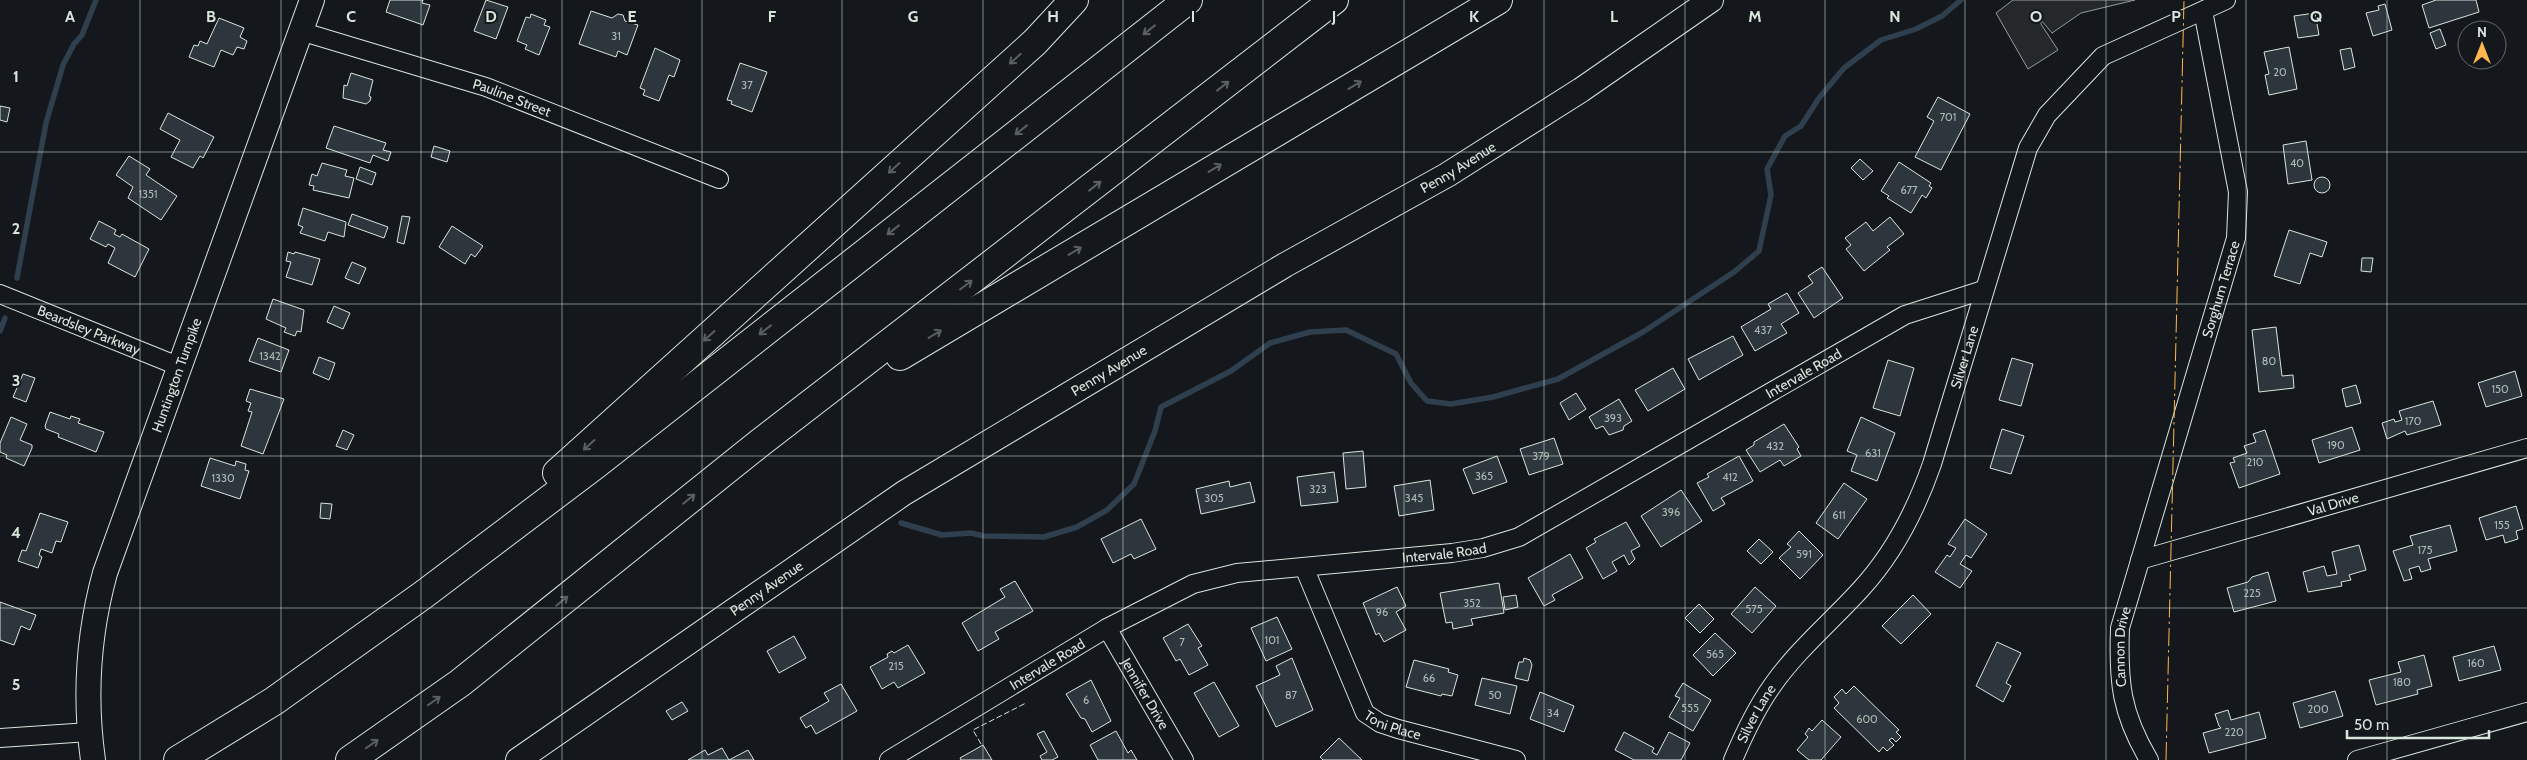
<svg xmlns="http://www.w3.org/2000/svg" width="2527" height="760" viewBox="0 0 2527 760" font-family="Cabin,sans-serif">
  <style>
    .parking { fill: #24282b; stroke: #939e99 }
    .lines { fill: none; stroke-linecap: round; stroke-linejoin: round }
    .stream { stroke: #2f3f4d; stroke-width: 5.5 }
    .building { fill: #2c363c; stroke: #d8e6dc }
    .street-casing { stroke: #d8e6dc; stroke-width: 20 }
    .secondary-casing { stroke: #d8e6dc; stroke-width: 26 }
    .highway-casing { stroke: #d8e6dc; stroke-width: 30 }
    .street { stroke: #14181c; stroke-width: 18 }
    .secondary { stroke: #14181c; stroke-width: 24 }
    .highway { stroke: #14181c; stroke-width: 28 }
    .fence { stroke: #d8e6dc; stroke-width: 1; stroke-dasharray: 6 2.5; stroke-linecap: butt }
    .power { stroke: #ffb74d; stroke-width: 1; stroke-dasharray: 18 4 2.5 4; stroke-linecap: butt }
    .oneway { stroke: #59605f }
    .grid { fill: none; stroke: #d8e6dc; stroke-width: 1; stroke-opacity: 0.55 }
    .labels { text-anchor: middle; stroke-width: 4; stroke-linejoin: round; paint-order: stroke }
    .number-label { font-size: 11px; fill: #adbab4 }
    .street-label { font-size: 14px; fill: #d8e6dc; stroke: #14181c }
    .grid-label { font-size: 16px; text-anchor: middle; font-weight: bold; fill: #d8e6dc; stroke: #14181c; stroke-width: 4; stroke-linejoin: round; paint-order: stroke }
  </style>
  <rect width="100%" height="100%" fill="#14181c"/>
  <polygon class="parking" points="2013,0 2135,0 2081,13 2052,33 2041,20 2041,24 2058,50 2028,69 1996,13"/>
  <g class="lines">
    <g class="stream">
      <polyline points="17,278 46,123 63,65 74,44 82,35 96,0"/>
      <polyline points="0,331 5,318"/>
      <polyline points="901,523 942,535 971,533 984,536 1044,537 1077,527 1107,510 1134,484 1155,431 1161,407 1231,371 1270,343 1310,332 1346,330 1396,354 1411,383 1427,401 1451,404 1493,397 1558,379 1643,332 1734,272 1759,251 1771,195 1767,169 1785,136 1801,126 1819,98 1844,68 1881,40 1916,29 1942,16 1961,0"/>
    </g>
  </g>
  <g class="building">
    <polygon points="390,0 423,0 422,3 430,5 423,25 386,12"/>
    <polygon points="486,0 508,7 496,39 474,31"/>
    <polygon points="2436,0 2476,0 2479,12 2429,28 2422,5"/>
    <polygon points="2385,4 2392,30 2373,36 2366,13 2379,10 2378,6"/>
    <polygon points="591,11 612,18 618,14 623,15 625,21 638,25 627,55 618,51 616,57 579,44"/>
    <polygon points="2315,13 2319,35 2298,38 2294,16"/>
    <polygon points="531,14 546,20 544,25 550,27 539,55 525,49 527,45 517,41 526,17 530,18"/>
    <polygon points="219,18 244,28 240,37 247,41 244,49 237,47 233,55 221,50 214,67 189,57 194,45 198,46 200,41 207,44"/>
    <polygon points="2440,29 2446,45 2436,49 2430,33"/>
    <polygon points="2289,47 2297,89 2269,95 2265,75 2269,74 2264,52"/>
    <polygon points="655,48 680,60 674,77 669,75 659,101 643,95 645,90 640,88"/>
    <polygon points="2351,48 2355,67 2344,70 2340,50"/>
    <polygon points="740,63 767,72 752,112 731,104 732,101 727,100"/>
    <polygon points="351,73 373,80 369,96 371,97 370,101 366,104 343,98 344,85 347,86"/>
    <polygon points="1938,97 1970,114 1941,170 1915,157 1934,121 1927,117"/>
    <polygon points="0,106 10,108 7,122 0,120"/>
    <polygon points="168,113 214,137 203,158 200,156 193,168 171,157 180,140 160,129"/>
    <polygon points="334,126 386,143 383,150 391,152 388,161 373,155 370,163 326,148"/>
    <polygon points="2306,141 2312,180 2288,184 2283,145"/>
    <polygon points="434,146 450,151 447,162 431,157"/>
    <polygon points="129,156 150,169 146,175 177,196 161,220 128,198 133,187 116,175"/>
    <polygon points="1860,159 1873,171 1863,180 1851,168"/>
    <polygon points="1899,162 1931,183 1929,186 1932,188 1926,198 1922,195 1911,213 1887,198 1889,196 1881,191"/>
    <polygon points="322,163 347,170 345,176 354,178 349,198 313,190 314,186 309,185 312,174 317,176"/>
    <polygon points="360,167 376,173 372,185 356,179"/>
    <circle cx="2322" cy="185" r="8"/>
    <polygon points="303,208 346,222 344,237 328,232 325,241 300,233 303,227 298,225"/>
    <polygon points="352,214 388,227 384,238 348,225"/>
    <polygon points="402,216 410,217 404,244 397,242"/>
    <polygon points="1890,217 1904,234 1887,247 1890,250 1864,271 1846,249 1851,245 1845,238 1866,222 1873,231"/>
    <polygon points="99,221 116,230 114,234 120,237 122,234 149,249 135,277 108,263 115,248 108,244 106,247 90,239"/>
    <polygon points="452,226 483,246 475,257 471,254 465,264 439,247"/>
    <polygon points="2289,230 2327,242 2322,257 2310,253 2300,284 2274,276"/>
    <polygon points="288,252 294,254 295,252 320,259 312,285 286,277 291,262 286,261"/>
    <polygon points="2362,258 2373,258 2371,272 2361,271"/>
    <polygon points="352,262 366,268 359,284 345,278"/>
    <polygon points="1822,267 1843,298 1814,318 1798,293 1813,283 1808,276"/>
    <polygon points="1787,293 1799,313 1781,324 1787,333 1755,351 1741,327 1771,309 1768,304"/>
    <polygon points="273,299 304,310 301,332 297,331 295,336 284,332 286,328 266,319"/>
    <polygon points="334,306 350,313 343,329 327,322"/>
    <polygon points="2276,327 2282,376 2293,375 2294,388 2259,392 2252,330"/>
    <polygon points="1733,336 1743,355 1699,380 1688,359"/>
    <polygon points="258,338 289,350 281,372 249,361"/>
    <polygon points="319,357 335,363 329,380 313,373"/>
    <polygon points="2012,358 2033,364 2021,406 1999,400"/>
    <polygon points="1888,360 1914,368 1900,416 1873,408"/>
    <polygon points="1673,368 1685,389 1648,411 1635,390"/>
    <polygon points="2515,371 2522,396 2486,407 2478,383"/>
    <polygon points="23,374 35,378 26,402 13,397"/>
    <polygon points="2356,385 2361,403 2346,407 2342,389"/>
    <polygon points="250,389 284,399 263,454 241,446 252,412 248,411 251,403 246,401"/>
    <polygon points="1576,393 1586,409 1569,420 1560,403"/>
    <polygon points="1619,399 1632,421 1624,426 1623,430 1609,435 1603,426 1596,429 1589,417"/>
    <polygon points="2433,401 2441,425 2407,435 2405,431 2387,439 2382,423 2394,419 2395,422 2402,420 2399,411"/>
    <polygon points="50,412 70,419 71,416 80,419 78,423 104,432 96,452 58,437 59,434 46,429 45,426"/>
    <polygon points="11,417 27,424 20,440 32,445 32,448 24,466 6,458 7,455 0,452 0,443"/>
    <polygon points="1861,417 1895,433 1877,481 1851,471 1857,455 1847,451"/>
    <polygon points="1784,424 1799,447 1797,449 1801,456 1784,466 1780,460 1760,472 1746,450 1754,445 1754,442"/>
    <polygon points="2352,427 2360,450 2319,463 2312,440"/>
    <polygon points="2002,429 2024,436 2011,474 1990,468"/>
    <polygon points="343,430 354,435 347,450 336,446"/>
    <polygon points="2265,430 2280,474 2239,488 2230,463 2235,462 2233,458 2247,453 2244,446 2256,442 2253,434"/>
    <polygon points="1554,438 1563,464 1529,475 1520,449"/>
    <polygon points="1363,451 1366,487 1346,489 1343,453"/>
    <polygon points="1497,456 1507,482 1473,494 1463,469"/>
    <polygon points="1739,456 1753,481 1721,498 1725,504 1713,511 1697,483 1709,477 1707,474"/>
    <polygon points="210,458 235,466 236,461 246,464 245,470 249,471 240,499 201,486"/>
    <polygon points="1334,472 1338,502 1301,506 1297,477"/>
    <polygon points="1430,480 1434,510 1399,516 1394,486"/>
    <polygon points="1229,481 1230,487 1250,482 1255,502 1201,514 1196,489"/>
    <polygon points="1844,483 1867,499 1838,539 1816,523"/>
    <polygon points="1681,490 1702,521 1661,547 1641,516"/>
    <polygon points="321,503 332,504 330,519 320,518"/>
    <polygon points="2516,506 2523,529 2516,531 2518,539 2505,543 2503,535 2486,540 2479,518"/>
    <polygon points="40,513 68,522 61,542 56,541 52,553 41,549 39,555 42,557 38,568 18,561 22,550 26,551"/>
    <polygon points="1141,519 1156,549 1134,559 1131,554 1113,563 1101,539"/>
    <polygon points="1965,519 1987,534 1971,558 1966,555 1960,564 1972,571 1960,588 1935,572 1947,555 1950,557 1956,548 1948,544"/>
    <polygon points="1626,522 1640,546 1631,551 1635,559 1629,565 1624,555 1612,562 1617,571 1603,579 1586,548 1596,542 1594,539"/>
    <polygon points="2450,525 2457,551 2428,559 2431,569 2421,572 2419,566 2409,569 2412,579 2404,581 2393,551 2413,545 2410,536"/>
    <polygon points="1799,531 1823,555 1800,579 1779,558 1791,547 1787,544"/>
    <polygon points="1759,539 1773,552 1761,564 1747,551"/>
    <polygon points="2359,545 2366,570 2349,575 2351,580 2341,582 2342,586 2308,592 2303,572 2324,566 2327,576 2337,574 2332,552"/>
    <polygon points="1570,554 1583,578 1552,595 1555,600 1544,606 1528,578"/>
    <polygon points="2268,572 2276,601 2234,612 2227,588 2248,582 2252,577"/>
    <polygon points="1015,581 1033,611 995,632 999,639 978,651 962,623 1005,597 1000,589"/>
    <polygon points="1499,583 1504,613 1471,619 1473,625 1453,629 1452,622 1446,623 1440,593"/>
    <polygon points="1397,587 1406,606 1396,612 1406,630 1384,642 1379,633 1376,635 1363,603"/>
    <polygon points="1755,587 1776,606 1752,633 1731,614"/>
    <polygon points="1516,595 1518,607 1505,610 1503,597"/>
    <polygon points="1913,595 1931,614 1901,644 1882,626"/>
    <polygon points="0,602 36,615 30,630 21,626 14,645 0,640"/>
    <polygon points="1699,604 1714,619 1700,633 1685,618"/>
    <polygon points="1277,617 1292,649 1266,661 1251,628"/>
    <polygon points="1188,624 1202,646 1198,648 1208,665 1189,675 1180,659 1176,661 1163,638"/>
    <polygon points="1715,633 1736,653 1713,676 1693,655"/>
    <polygon points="794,636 806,658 779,673 767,651"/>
    <polygon points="1997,642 2021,653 2006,683 2011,686 2003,702 1976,686"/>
    <polygon points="908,645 925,673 898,688 894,682 882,689 870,667 888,657 887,654 892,651 894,653"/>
    <polygon points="2494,646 2501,670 2459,681 2453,657"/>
    <polygon points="2424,655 2432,686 2417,690 2418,694 2376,705 2369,680 2401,672 2398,662"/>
    <polygon points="1292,658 1313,710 1276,727 1256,686 1280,675 1276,666"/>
    <polygon points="1524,658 1530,660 1532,665 1528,681 1515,678 1519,662 1523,662"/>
    <polygon points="1414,660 1449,669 1448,672 1458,675 1452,696 1442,694 1441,696 1406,687"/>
    <polygon points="1482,678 1517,686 1510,714 1475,705"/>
    <polygon points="1091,680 1111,721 1092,732 1085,719 1081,718 1066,694"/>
    <polygon points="1214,682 1239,726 1219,737 1194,693"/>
    <polygon points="1683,683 1711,700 1693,731 1669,717 1680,698 1675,696"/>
    <polygon points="841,684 857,711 816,734 811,725 806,728 800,718 829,701 824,693"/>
    <polygon points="1854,686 1899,730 1896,732 1901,737 1896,742 1892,738 1889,740 1894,745 1887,751 1883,747 1879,752 1834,708 1839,703 1834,697 1842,689 1846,694"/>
    <polygon points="2335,691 2343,716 2300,728 2293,703"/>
    <polygon points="1540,692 1574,706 1564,732 1530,719"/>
    <polygon points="682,702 688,711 672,720 666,711"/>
    <polygon points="2228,710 2231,720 2259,712 2266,738 2209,753 2203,733 2221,728 2219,726 2215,714"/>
    <polygon points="1822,720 1841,737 1821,760 1809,760 1797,750 1808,737 1805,734 1809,728 1812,731"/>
    <polygon points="1044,731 1058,757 1052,760 1042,760 1040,756 1047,752 1037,734"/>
    <polygon points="1116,731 1128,753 1131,750 1137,760 1098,760 1090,745"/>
    <polygon points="1624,732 1654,748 1652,752 1657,755 1669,732 1690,743 1681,760 1634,760 1615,750"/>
    <polygon points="1339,738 1362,760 1323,760 1320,757"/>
    <polygon points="983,745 992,760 961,760 960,758"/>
    <polygon points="722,748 729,760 748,750 754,760 688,760 705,750 708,755"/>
  </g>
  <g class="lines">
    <g class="street-casing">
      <g id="street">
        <path id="s1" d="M 300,31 L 486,87 L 719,179"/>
        <path id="s2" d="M 0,294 L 178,366"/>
        <path id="s3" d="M 2140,560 L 2527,448"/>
        <path id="s4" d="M 1304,567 L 1365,713 L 1380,723 L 1398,729 L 1516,760"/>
        <path id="s5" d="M 1107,628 L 1184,760"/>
        <polyline points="0,738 89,732"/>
        <path id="s6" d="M 889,760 L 1107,628 L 1193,584 L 1237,573 L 1452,553 L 1483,548 L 1519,537 L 1905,315 L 1983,290"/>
        <path id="s7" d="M 1733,760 C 1744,734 1755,710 1772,686 C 1797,650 1832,621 1861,589 C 1894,553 1916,510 1932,464 L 2028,148 L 2047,115 L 2103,56 L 2226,0"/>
        <path id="s8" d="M 2149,760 C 2121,713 2118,682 2120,628 L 2236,238 L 2238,192 L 2203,11"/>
        <polyline points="2357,760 2527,712"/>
      </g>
    </g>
    <g class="secondary-casing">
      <g id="secondary">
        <path id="s9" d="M 93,760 C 84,696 88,635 105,573 L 312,0"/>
        <path id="s10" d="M 518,760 L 904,493 L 1285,265 L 1447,175 L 1581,90 L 1711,0"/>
      </g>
    </g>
    <g class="highway-casing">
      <g id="highway">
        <polyline points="900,356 1498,0"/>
        <polyline points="557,473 1035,42 1074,0"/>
        <polyline points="178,760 274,701 423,595 595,465 1188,0"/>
        <polyline points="350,760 460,683 761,442 1334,0"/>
      </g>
    </g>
    <use href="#street" class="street"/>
    <use href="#secondary" class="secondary"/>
    <use href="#highway" class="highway"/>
    <polyline class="fence" points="981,744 973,730 1026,703"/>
    <polyline class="power" points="2166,760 2184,0"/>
  </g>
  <defs><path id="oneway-shaft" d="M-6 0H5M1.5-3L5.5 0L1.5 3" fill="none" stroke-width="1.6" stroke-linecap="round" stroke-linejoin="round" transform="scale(1.25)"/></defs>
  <g class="oneway">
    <use href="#oneway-shaft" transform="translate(1149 30) rotate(142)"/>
    <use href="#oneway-shaft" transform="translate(1015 59) rotate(138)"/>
    <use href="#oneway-shaft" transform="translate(1355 85) rotate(-31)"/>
    <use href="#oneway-shaft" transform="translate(1223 86) rotate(-38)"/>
    <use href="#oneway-shaft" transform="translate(1021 130) rotate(142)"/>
    <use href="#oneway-shaft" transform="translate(894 168) rotate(138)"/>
    <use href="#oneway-shaft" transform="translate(1215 168) rotate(-31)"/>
    <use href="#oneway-shaft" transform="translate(1095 186) rotate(-38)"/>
    <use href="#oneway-shaft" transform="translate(893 230) rotate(142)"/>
    <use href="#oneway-shaft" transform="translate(1075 251) rotate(-31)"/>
    <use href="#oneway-shaft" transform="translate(966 285) rotate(-37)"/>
    <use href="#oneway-shaft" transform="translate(765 330) rotate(142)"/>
    <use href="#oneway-shaft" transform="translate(935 334) rotate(-31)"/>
    <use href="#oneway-shaft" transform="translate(709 336) rotate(138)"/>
    <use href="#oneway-shaft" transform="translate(589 445) rotate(138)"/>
    <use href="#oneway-shaft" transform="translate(689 499) rotate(-39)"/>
    <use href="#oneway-shaft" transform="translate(562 601) rotate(-39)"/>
    <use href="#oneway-shaft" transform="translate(434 701) rotate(-35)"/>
    <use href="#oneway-shaft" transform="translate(372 744) rotate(-35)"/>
  </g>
  <path class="grid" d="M 140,0 L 140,760M 281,0 L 281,760M 421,0 L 421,760M 562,0 L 562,760M 702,0 L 702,760M 842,0 L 842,760M 983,0 L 983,760M 1123,0 L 1123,760M 1263,0 L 1263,760M 1404,0 L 1404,760M 1544,0 L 1544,760M 1685,0 L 1685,760M 1825,0 L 1825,760M 1965,0 L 1965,760M 2106,0 L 2106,760M 2246,0 L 2246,760M 2387,0 L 2387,760M 0,152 L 2527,152M 0,304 L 2527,304M 0,456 L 2527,456M 0,608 L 2527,608"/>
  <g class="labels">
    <g class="number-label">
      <text x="616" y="40">31</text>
      <text x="2280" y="76">20</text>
      <text x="747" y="89">37</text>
      <text x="1948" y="121">701</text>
      <text x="2297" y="167">40</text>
      <text x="1909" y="194">677</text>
      <text x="148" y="198">1351</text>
      <text x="1763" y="334">437</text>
      <text x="270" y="360">1342</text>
      <text x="2269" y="365">80</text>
      <text x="2500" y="393">150</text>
      <text x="1613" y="422">393</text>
      <text x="2413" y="425">170</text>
      <text x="2336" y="449">190</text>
      <text x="1775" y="450">432</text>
      <text x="1873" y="457">631</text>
      <text x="1541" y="460">379</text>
      <text x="2255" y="466">210</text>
      <text x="1484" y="480">365</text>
      <text x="1730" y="481">412</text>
      <text x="223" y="482">1330</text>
      <text x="1318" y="493">323</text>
      <text x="1214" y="502">305</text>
      <text x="1414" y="502">345</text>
      <text x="1671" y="516">396</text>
      <text x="1839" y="519">611</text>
      <text x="2502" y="529">155</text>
      <text x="2425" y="554">175</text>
      <text x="1804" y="558">591</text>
      <text x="2252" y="597">225</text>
      <text x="1472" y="607">352</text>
      <text x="1754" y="613">575</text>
      <text x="1382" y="616">96</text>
      <text x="1272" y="644">101</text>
      <text x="1182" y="646">7</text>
      <text x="1715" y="658">565</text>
      <text x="2476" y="667">160</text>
      <text x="896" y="670">215</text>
      <text x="1429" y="682">66</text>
      <text x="2402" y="686">180</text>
      <text x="1291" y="699">87</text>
      <text x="1495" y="699">50</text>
      <text x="1086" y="704">6</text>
      <text x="1690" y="712">555</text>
      <text x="2318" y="713">200</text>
      <text x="1553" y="717">34</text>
      <text x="1867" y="723">600</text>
      <text x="2234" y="736">220</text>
    </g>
    <g class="street-label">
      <text dy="5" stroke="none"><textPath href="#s1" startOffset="222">Pauline Street</textPath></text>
      <text dy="5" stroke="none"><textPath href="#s10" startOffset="1112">Penny Avenue</textPath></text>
      <text dy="5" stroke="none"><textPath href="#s8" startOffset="491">Sorghum Terrace</textPath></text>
      <text dy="5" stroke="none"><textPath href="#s2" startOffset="96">Beardsley Parkway</textPath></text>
      <text dy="5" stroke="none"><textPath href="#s7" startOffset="472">Silver Lane</textPath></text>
      <text dy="5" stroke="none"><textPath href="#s10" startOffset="708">Penny Avenue</textPath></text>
      <text dy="5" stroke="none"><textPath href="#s6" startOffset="1010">Intervale Road</textPath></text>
      <text dy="5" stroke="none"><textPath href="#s9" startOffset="399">Huntington Turnpike</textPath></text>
      <text dy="5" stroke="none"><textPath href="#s3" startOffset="201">Val Drive</textPath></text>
      <text dy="5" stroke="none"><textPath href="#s6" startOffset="605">Intervale Road</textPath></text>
      <text dy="5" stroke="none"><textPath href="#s10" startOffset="302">Penny Avenue</textPath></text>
      <text dy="5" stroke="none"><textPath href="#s8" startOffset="119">Cannon Drive</textPath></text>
      <text dy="5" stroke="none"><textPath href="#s6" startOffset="185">Intervale Road</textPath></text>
      <text dy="5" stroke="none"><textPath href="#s5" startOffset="76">Jennifer Drive</textPath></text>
      <text dy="5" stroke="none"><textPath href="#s7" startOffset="52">Silver Lane</textPath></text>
      <text dy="5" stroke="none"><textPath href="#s4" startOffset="189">Toni Place</textPath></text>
    </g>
  </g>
  <g class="grid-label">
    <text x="70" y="22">A</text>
    <text x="211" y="22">B</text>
    <text x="351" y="22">C</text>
    <text x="491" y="22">D</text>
    <text x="632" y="22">E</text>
    <text x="772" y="22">F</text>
    <text x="913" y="22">G</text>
    <text x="1053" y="22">H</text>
    <text x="1193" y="22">I</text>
    <text x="1334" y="22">J</text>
    <text x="1474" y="22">K</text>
    <text x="1614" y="22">L</text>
    <text x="1755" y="22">M</text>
    <text x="1895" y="22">N</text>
    <text x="2036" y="22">O</text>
    <text x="2176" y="22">P</text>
    <text x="2316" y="22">Q</text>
    <text x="16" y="82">1</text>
    <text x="16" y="234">2</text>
    <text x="16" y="386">3</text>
    <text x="16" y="538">4</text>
    <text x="16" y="690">5</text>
  </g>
  <g transform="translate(2482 45)"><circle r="24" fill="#14181c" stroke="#626a69"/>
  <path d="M0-4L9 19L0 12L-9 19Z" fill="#ffb74d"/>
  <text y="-8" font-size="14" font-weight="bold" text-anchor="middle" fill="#d8e6dc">N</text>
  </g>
  <path d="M2347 730v8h142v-8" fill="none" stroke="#d8e6dc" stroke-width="2.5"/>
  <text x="2354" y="730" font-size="15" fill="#d8e6dc" stroke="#14181c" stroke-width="4" paint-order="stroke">50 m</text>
</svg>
